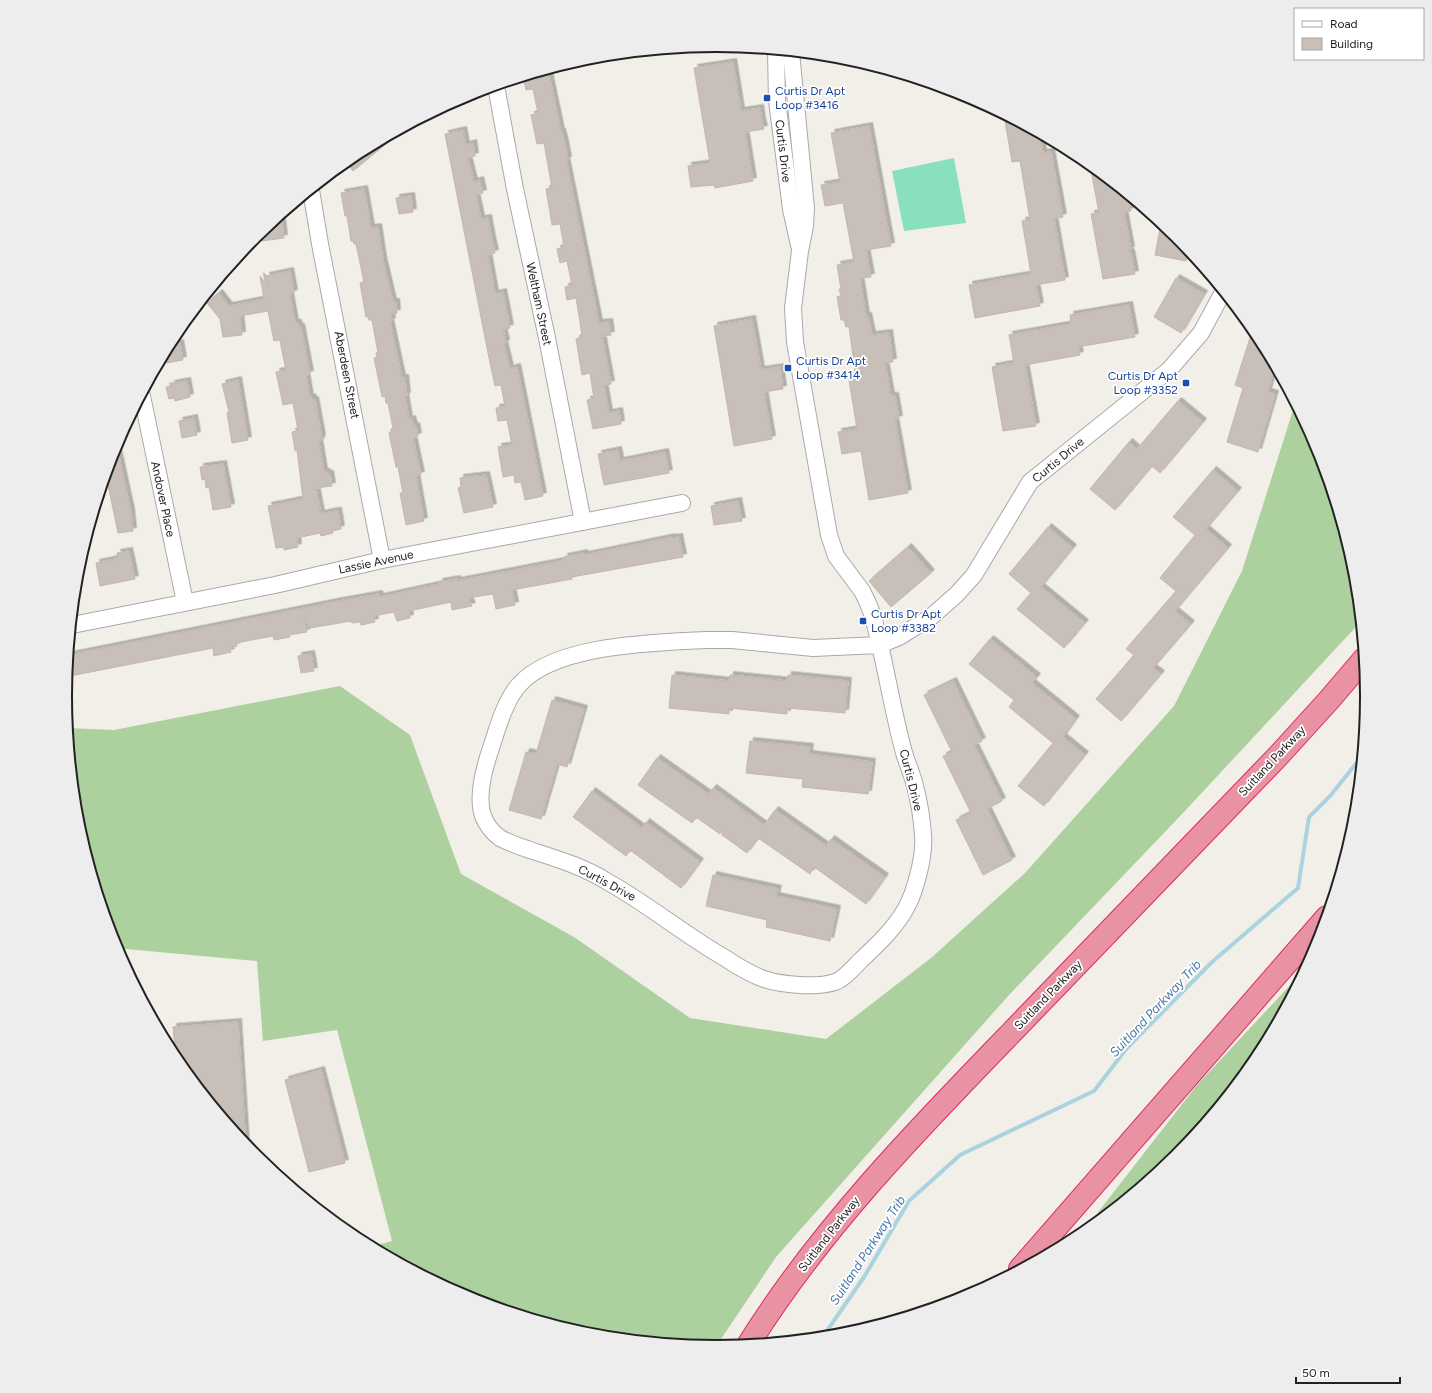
<svg xmlns="http://www.w3.org/2000/svg" width="1432" height="1393" viewBox="0 0 1432 1393" font-family="Figtree,sans-serif">
  <style>
    .forest { fill: #add19e }
    .pitch { fill: #88e0be }
    .lines { fill: none; stroke-linecap: round; stroke-linejoin: round }
    .stream { stroke: #aad3df; stroke-width: 4 }
    .building { fill: #c7bfb8; stroke: #c4b6ab; filter: url(#shadow) }
    .street-casing { stroke: #a9a9a9; stroke-width: 18 }
    .highway-casing { stroke: #dc2a67; stroke-width: 24 }
    .street { stroke: #fff; stroke-width: 16 }
    .highway { stroke: #e892a2; stroke-width: 22 }
    .transit-dot { fill: #1a4fb4; stroke: #fff; stroke-width: 1.5 }
    .labels { text-anchor: middle; stroke-width: 3.5; stroke-linejoin: round; paint-order: stroke }
    .transit-label { font-size: 12px; fill: #164399; stroke: #fff; text-anchor: start }
    .street-label { font-size: 12px; fill: #222; stroke: #fff }
    .water-label { font-size: 13px; font-style: italic; fill: #4a7aab; stroke: #fff }
    .rim { fill: none; stroke: #222; stroke-width: 2 }
  </style>
  <defs>
    <filter id="shadow"><feDropShadow dx="3.5" dy="-3.5" stdDeviation="0" flood-color="#0004"/></filter>
  </defs>
  <rect width="100%" height="100%" fill="#f2efe9"/>
  <g class="forest">
    <polygon points="1295,404 1318,447 1355,570 1360,621 1353,630 1184,812 1009,995 776,1257 715,1348 589,1335 466,1298 370,1247 392,1241 337,1030 263,1041 257,961 115,948 114,946 77,823 68,728 114,730 340,686 410,735 461,874 574,937 690,1018 826,1039 931,958 1025,873 1174,706 1242,571"/>
    <polygon points="1306,968 1258,1059 1177,1157 1078,1238 1197,1085"/>
  </g>
  <polygon class="pitch" points="954,158 966,223 904,231 892,171"/>
  <g class="lines">
    <polyline class="stream" points="822,1338 864,1277 909,1201 960,1155 1094,1091 1127,1048 1212,962 1298,888 1309,817 1331,795 1362,756"/>
  </g>
  <g class="building">
    <polygon points="733,62 741,111 760,108 762,122 764,129 745,132 753,181 715,188 714,185 691,187 688,166 710,163 694,68"/>
    <polygon points="548,70 561,132 562,132 565,144 568,160 566,160 599,323 609,322 611,335 602,336 611,384 604,385 609,413 619,411 621,424 593,429 587,400 594,399 590,373 582,375 576,339 582,337 580,322 576,298 567,300 565,287 572,285 567,261 560,263 557,249 564,247 560,224 552,225 546,189 552,188 544,143 537,144 531,115 538,113 533,89 526,90 523,77"/>
    <polygon points="1004,115 1040,135 1043,153 1051,152 1063,217 1054,219 1065,280 1036,285 1040,306 975,318 969,285 1031,274 1022,221 1030,220 1020,161 1012,162"/>
    <polygon points="869,126 891,246 866,250 871,277 860,278 866,316 868,316 872,335 889,333 893,362 885,363 891,396 895,396 899,419 895,420 908,493 869,500 861,451 842,454 838,432 857,429 849,380 856,379 849,326 846,327 844,320 841,320 837,297 841,296 839,289 841,289 837,265 854,262 843,203 825,206 821,185 840,182 831,133"/>
    <polygon points="463,130 466,145 473,143 475,156 468,158 474,182 480,180 483,193 476,195 481,219 488,218 492,240 495,253 488,255 495,294 503,292 510,328 503,329 506,343 504,344 510,369 517,367 543,496 525,500 521,482 515,483 514,475 503,477 498,447 512,445 507,420 498,421 496,408 505,407 501,385 495,386 489,358 445,134"/>
    <polygon points="382,140 386,144 353,171 346,162 354,155"/>
    <polygon points="1090,165 1129,197 1131,211 1124,212 1131,250 1128,250 1131,253 1135,274 1103,279 1091,214 1099,213"/>
    <polygon points="364,189 371,228 378,227 383,260 393,302 396,302 397,313 391,314 392,321 390,322 402,378 405,378 407,396 405,396 409,420 412,419 414,427 416,426 418,436 413,438 421,475 416,476 424,521 406,525 400,493 403,493 398,467 396,467 389,433 391,432 391,429 393,428 388,403 386,403 385,396 382,397 381,392 374,358 377,357 376,353 378,353 372,320 369,320 368,317 366,317 360,283 364,282 356,244 354,244 353,241 351,241 347,216 345,216 341,193"/>
    <polygon points="411,196 413,212 399,214 396,198"/>
    <polygon points="281,215 284,238 262,241 260,232"/>
    <polygon points="1161,223 1177,236 1188,250 1186,261 1155,255"/>
    <polygon points="290,271 294,293 291,294 290,296 295,323 298,323 299,327 301,327 310,374 306,375 310,398 312,397 313,400 315,400 322,438 321,438 321,441 319,442 324,472 327,472 327,474 330,474 332,486 316,488 321,514 335,511 338,511 341,529 332,531 333,533 321,536 320,533 297,538 298,547 284,550 284,547 276,548 268,506 303,499 297,450 295,451 292,432 298,431 293,403 283,405 276,372 286,370 280,341 280,340 274,341 268,311 240,316 242,335 223,337 220,319 207,303 219,293 229,306 264,299 260,276 268,287 266,276"/>
    <polygon points="1176,278 1204,294 1181,333 1154,317"/>
    <polygon points="1129,305 1135,337 1078,347 1080,355 1025,365 1036,426 1003,431 992,367 1014,363 1009,335 1071,324 1070,315"/>
    <polygon points="752,319 761,370 780,367 783,389 764,392 772,439 734,446 714,326"/>
    <polygon points="1253,328 1258,335 1275,367 1268,392 1275,394 1258,452 1227,442 1243,388 1235,385"/>
    <polygon points="180,343 183,360 167,363 165,352 168,346"/>
    <polygon points="238,380 248,440 232,443 227,413 229,412 222,384"/>
    <polygon points="187,381 190,397 175,401 174,398 169,399 166,387 172,386 171,384"/>
    <polygon points="1178,401 1203,422 1160,473 1152,466 1115,510 1090,489 1129,442 1137,449"/>
    <polygon points="194,418 197,435 182,438 179,421"/>
    <polygon points="116,443 131,512 133,531 118,533 106,475"/>
    <polygon points="618,450 620,461 665,452 669,473 604,485 598,454"/>
    <polygon points="223,464 231,507 213,510 209,487 206,488 205,479 202,480 200,467"/>
    <polygon points="1213,470 1238,491 1206,529 1228,548 1175,611 1191,624 1153,668 1161,674 1121,721 1096,699 1134,655 1126,649 1176,591 1160,578 1195,535 1173,517"/>
    <polygon points="486,475 493,507 464,513 458,488 461,487 460,478"/>
    <polygon points="738,501 742,521 714,525 711,506"/>
    <polygon points="1048,527 1073,548 1041,587 1085,623 1064,648 1017,609 1031,593 1009,574"/>
    <polygon points="672,537 672,538 679,537 683,557 572,577 572,579 512,590 515,605 496,609 493,594 468,598 472,606 452,610 451,602 409,611 410,618 397,621 394,612 374,616 375,622 361,625 360,622 352,623 351,621 310,628 304,619 307,632 289,635 290,637 274,640 273,636 236,643 237,646 230,648 231,652 214,656 213,648 70,676 69,672 67,672 69,655 339,601 379,594 380,597 440,584 439,582 457,579 457,581 561,561 565,559 564,557 584,553 585,555"/>
    <polygon points="908,547 931,573 891,607 869,581"/>
    <polygon points="129,551 135,579 100,586 96,563 115,559 115,558 118,557 117,553"/>
    <polygon points="990,639 1037,677 1032,683 1076,719 1063,737 1085,755 1044,806 1018,786 1053,743 1009,707 1014,700 969,664"/>
    <polygon points="311,654 314,671 301,673 298,656"/>
    <polygon points="672,675 729,681 730,675 787,681 788,675 848,681 845,713 787,708 787,714 729,708 729,714 669,708"/>
    <polygon points="953,681 982,741 974,745 1002,801 987,809 1012,860 983,875 956,820 971,813 943,756 952,752 924,695"/>
    <polygon points="552,700 584,709 567,767 557,764 541,819 509,810 526,752 536,754"/>
    <polygon points="750,741 810,747 809,754 872,762 868,794 802,787 803,779 746,773"/>
    <polygon points="657,758 708,794 713,788 764,825 775,810 826,846 831,839 885,877 866,904 814,867 810,874 758,838 747,853 722,835 724,828 720,834 696,817 692,823 638,785"/>
    <polygon points="592,791 642,828 646,822 700,862 681,888 630,850 626,856 573,817"/>
    <polygon points="713,875 778,889 776,896 837,909 830,941 766,927 767,920 706,906"/>
    <polygon points="238,1022 243,1100 246,1146 176,1060 173,1027"/>
    <polygon points="321,1070 345,1163 309,1172 285,1080"/>
  </g>
  <g class="lines">
    <g class="street-casing">
      <g id="street">
        <polyline points="776,51 777,101 791,209 799,245"/>
        <polyline points="791,52 806,208 805,226 800,251 793,308 795,342 829,535 836,556 862,591 867,601 873,616 880,645 899,637 931,617 957,594 974,575 1030,482 1169,370 1201,333 1223,292"/>
        <polyline points="496,86 515,189 547,338 583,522"/>
        <polyline points="311,190 320,244 382,560"/>
        <polyline points="142,396 185,602"/>
        <polyline points="72,625 275,585 382,560 682,503"/>
        <path d="M 705,640 L 732,640 L 813,648 L 880,645 C 888,680 894,715 903,749 C 906,761 912,773 915,786 C 919,801 922,820 923,835 C 925,856 915,893 905,910 C 894,929 876,946 861,960 C 854,967 844,979 835,982 C 817,988 782,985 764,979 C 750,974 737,966 725,958 C 685,935 649,905 608,882 C 586,868 561,860 536,852 C 524,848 511,844 500,838 C 493,833 486,824 483,816 C 476,796 485,765 492,745 C 498,726 506,699 519,685 C 555,644 654,643 705,640 Z"/>
      </g>
    </g>
    <g class="highway-casing">
      <g id="highway">
        <polyline points="1020,1269 1327,917"/>
        <path d="M 748,1345 C 821,1228 918,1129 1013,1031 C 1102,939 1191,847 1279,755 L 1329,700 L 1364,659"/>
      </g>
    </g>
    <use href="#street" class="street"/>
    <use href="#highway" class="highway"/>
  </g>
  <g class="transit-dot">
    <rect x="763" y="94" width="8" height="8" rx="2"/>
    <rect x="784" y="364" width="8" height="8" rx="2"/>
    <rect x="1182" y="379" width="8" height="8" rx="2"/>
    <rect x="859" y="617" width="8" height="8" rx="2"/>
  </g>
  <g class="labels">
    <g class="transit-label">
      <text x="775" y="95">Curtis Dr Apt<tspan x="775" dy="14">Loop #3416</tspan></text>
      <text x="796" y="365">Curtis Dr Apt<tspan x="796" dy="14">Loop #3414</tspan></text>
      <text x="1178" y="380" text-anchor="end">Curtis Dr Apt<tspan x="1178" dy="14">Loop #3352</tspan></text>
      <text x="871" y="618">Curtis Dr Apt<tspan x="871" dy="14">Loop #3382</tspan></text>
    </g>
    <g class="street-label">
      <text transform="translate(783 151) rotate(83)" y="4">Curtis Drive</text>
      <text transform="translate(539 304) rotate(78)" y="4">Weltham Street</text>
      <text transform="translate(347 375) rotate(79)" y="4">Aberdeen Street</text>
      <text transform="translate(1058 460) rotate(-40)" y="4">Curtis Drive</text>
      <text transform="translate(163 499) rotate(78)" y="4">Andover Place</text>
      <text transform="translate(376 562) rotate(-12)" y="4">Lassie Avenue</text>
      <text transform="translate(1272 761) rotate(-47)" y="4">Suitland Parkway</text>
      <text transform="translate(911 780) rotate(76)" y="4">Curtis Drive</text>
      <text transform="translate(607 883) rotate(28)" y="4">Curtis Drive</text>
      <text transform="translate(1048 995) rotate(-46)" y="4">Suitland Parkway</text>
      <text transform="translate(829 1234) rotate(-52)" y="4">Suitland Parkway</text>
    </g>
    <g class="water-label">
      <text transform="translate(1155 1008) rotate(-47)" y="5">Suitland Parkway Trib</text>
      <text transform="translate(867 1250) rotate(-57)" y="5">Suitland Parkway Trib</text>
    </g>
  </g>
  <path d="M0 0H1432V1393H0ZM72 696a644 644 0 1 1 1288 0a644 644 0 1 1-1288 0Z" fill="#ededed" fill-rule="evenodd"/>
  <path class="rim" d="M72 696a644 644 0 1 1 1288 0a644 644 0 1 1-1288 0Z"/>
  <rect x="1294" y="8" width="130" height="52" fill="#ffffff" stroke="#a7a7a7"/>
  <rect x="1302" y="21" width="20" height="6" fill="#ffffff" stroke="#a7a7a7"/>
  <text x="1330" y="28" font-size="12" fill="#222222">Road</text>
  <rect x="1302" y="38" width="20" height="12" fill="#c7bfb8" stroke="#a7a7a7"/>
  <text x="1330" y="48" font-size="12" fill="#222222">Building</text>
  <path d="M1296 1377v6h104v-6" fill="none" stroke="#222222" stroke-width="2"/>
  <text x="1302" y="1377" font-size="12" fill="#222222" stroke="#ffffff" stroke-width="3" paint-order="stroke">50 m</text>
</svg>
